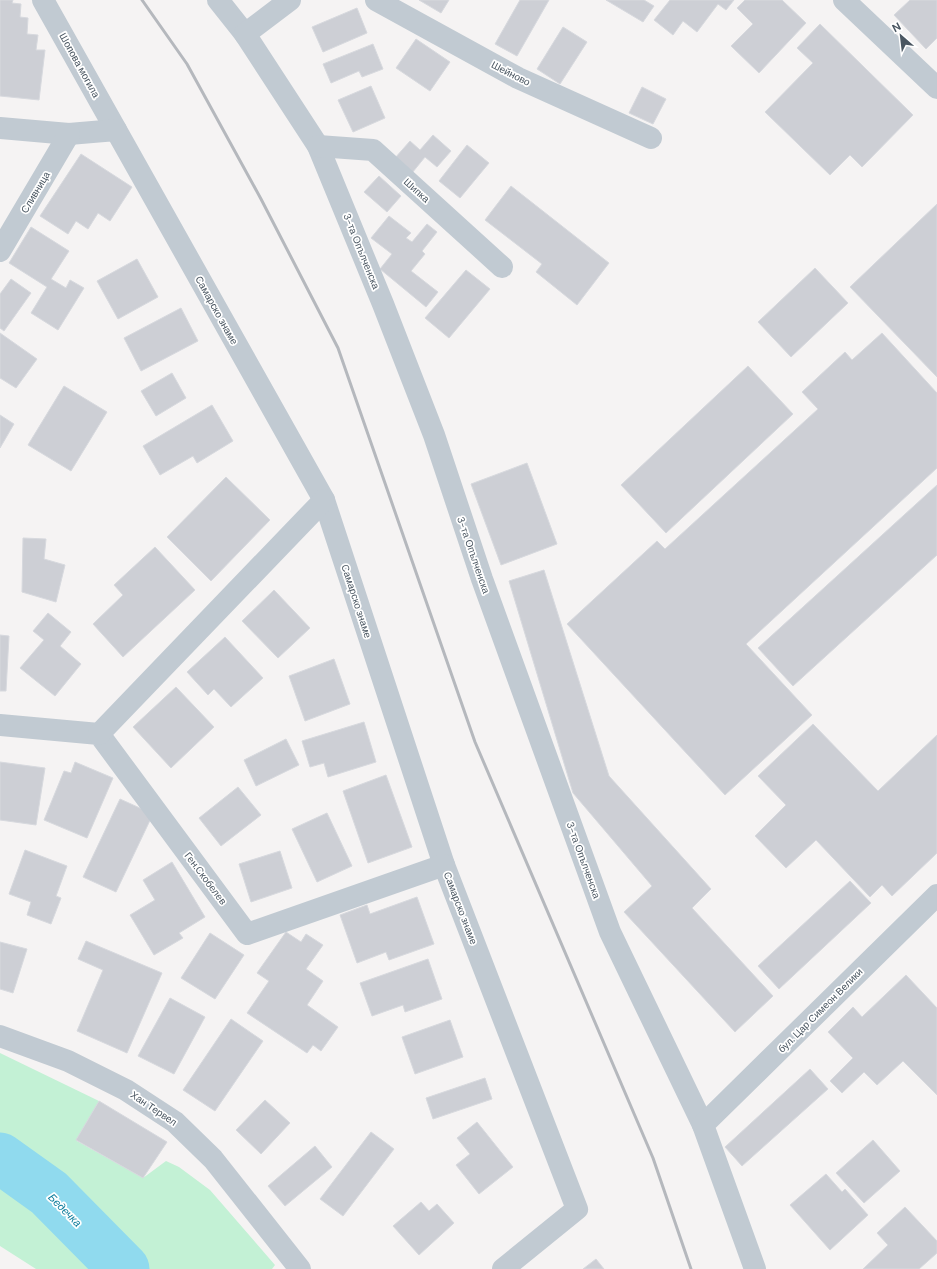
<svg xmlns="http://www.w3.org/2000/svg" width="937" height="1269" viewBox="0 0 937 1269" font-family="'DM Sans',sans-serif">
  <style>
    .green { fill: #c3f1d5 }
    .lines { fill: none; stroke-linecap: round; stroke-linejoin: round }
    .river { stroke: #90daee; stroke-width: 51 }
    .building { fill: #cdcfd5; stroke: #d7d9de }
    .minor { stroke: #c1cad2; stroke-width: 22 }
    .tertiary { stroke: #c1cad2; stroke-width: 22 }
    .rail { stroke: #b5b8bd; stroke-width: 3 }
    .labels { text-anchor: middle; stroke-width: 3.5; stroke-linejoin: round; paint-order: stroke }
    .street-label { font-size: 10px; fill: #4a5661; stroke: #fff }
    .water-label { font-size: 11px; font-style: italic; fill: #0c7c9b; stroke: #fff }
  </style>
  <rect width="100%" height="100%" fill="#f5f3f3"/>
  <polygon class="green" points="0,1053 99,1101 77,1141 143,1178 166,1161 179,1167 210,1190 275,1265 272,1269 36,1269 0,1246"/>
  <g class="lines">
    <polyline class="river" points="0,1158 49,1193 124,1269"/>
  </g>
  <g class="building">
    <polygon points="0,0 13,0 12,3 21,4 20,17 28,18 27,34 38,35 36,50 45,50 39,100 0,96"/>
    <polygon points="419,0 449,0 441,13"/>
    <polygon points="520,0 549,0 517,56 495,44"/>
    <polygon points="606,0 644,0 654,6 643,22"/>
    <polygon points="670,0 734,0 726,10 718,4 697,32 683,21 673,35 654,20"/>
    <polygon points="745,0 782,0 806,23 759,73 731,46 753,24 737,8"/>
    <polygon points="910,0 937,0 937,38 926,49 894,15"/>
    <polygon points="357,8 367,33 323,52 312,27"/>
    <polygon points="820,24 913,115 862,167 850,155 830,175 765,112 813,63 797,48"/>
    <polygon points="563,27 587,42 560,84 537,69"/>
    <polygon points="416,39 450,62 430,91 396,68"/>
    <polygon points="373,44 383,69 362,77 359,71 331,83 323,64"/>
    <polygon points="371,86 385,118 353,132 338,100"/>
    <polygon points="642,87 666,99 653,124 629,113"/>
    <polygon points="433,135 451,151 437,167 425,157 412,173 395,158 410,141 420,150"/>
    <polygon points="467,145 489,163 460,198 439,181"/>
    <polygon points="81,154 132,187 110,221 98,213 88,229 76,221 68,234 40,216"/>
    <polygon points="379,176 401,196 387,212 364,192"/>
    <polygon points="511,186 609,263 577,305 536,272 542,264 485,220"/>
    <polygon points="937,204 937,377 850,287"/>
    <polygon points="389,216 411,233 406,238 412,242 427,224 437,232 422,251 425,254 411,271 438,292 426,307 380,269 392,254 371,238"/>
    <polygon points="31,227 69,251 51,279 66,288 70,280 84,288 58,330 31,313 47,287 9,263"/>
    <polygon points="137,259 158,297 118,319 97,281"/>
    <polygon points="815,268 848,303 791,357 758,322"/>
    <polygon points="466,270 490,289 449,338 425,318"/>
    <polygon points="11,279 31,293 4,331 0,328 0,294"/>
    <polygon points="181,308 198,341 141,371 124,338"/>
    <polygon points="0,333 37,359 16,388 0,378"/>
    <polygon points="882,333 937,393 937,468 746,644 812,715 725,795 567,624 657,541 665,549 818,409 802,392 845,352 852,360"/>
    <polygon points="748,366 793,414 666,533 621,485"/>
    <polygon points="172,373 186,398 156,416 141,391"/>
    <polygon points="64,386 107,412 71,471 28,445"/>
    <polygon points="212,405 233,441 197,463 193,456 160,475 143,446"/>
    <polygon points="0,415 14,424 0,448"/>
    <polygon points="527,463 557,544 501,565 471,484"/>
    <polygon points="226,477 270,520 211,581 167,537"/>
    <polygon points="937,485 937,555 793,686 758,648"/>
    <polygon points="23,538 46,539 44,559 65,565 56,602 22,592"/>
    <polygon points="155,547 195,590 123,657 93,624 123,595 114,585"/>
    <polygon points="544,570 609,776 711,889 692,908 773,996 735,1032 624,912 652,886 573,793 509,581"/>
    <polygon points="274,590 310,628 278,658 242,621"/>
    <polygon points="48,613 71,632 60,646 81,664 55,696 20,668 44,640 33,631"/>
    <polygon points="0,635 9,636 6,691 0,691"/>
    <polygon points="225,637 263,678 231,707 214,689 208,695 187,672"/>
    <polygon points="334,659 350,704 305,721 289,676"/>
    <polygon points="176,687 214,727 171,768 133,727"/>
    <polygon points="364,722 376,762 328,777 324,763 310,767 302,741"/>
    <polygon points="813,724 878,791 937,735 937,853 892,896 882,885 870,897 816,840 786,868 755,836 786,805 758,776"/>
    <polygon points="286,739 299,765 256,786 244,760"/>
    <polygon points="0,762 45,768 36,825 0,820"/>
    <polygon points="75,762 113,778 87,838 44,820 64,771 71,773"/>
    <polygon points="386,775 412,847 368,863 343,791"/>
    <polygon points="238,787 261,815 221,846 199,818"/>
    <polygon points="120,799 153,814 116,892 83,877"/>
    <polygon points="327,813 352,866 317,882 292,829"/>
    <polygon points="25,850 67,866 56,896 61,898 51,924 27,915 31,902 9,894"/>
    <polygon points="280,851 292,888 251,902 239,864"/>
    <polygon points="172,862 205,917 179,933 183,938 154,955 130,915 155,900 143,880"/>
    <polygon points="850,881 871,903 779,989 758,966"/>
    <polygon points="417,897 434,944 389,960 386,952 357,963 340,915 367,905 370,914"/>
    <polygon points="286,932 301,942 306,934 323,945 306,969 323,981 307,1005 338,1027 321,1051 313,1045 307,1053 247,1013 269,981 257,973"/>
    <polygon points="210,933 244,955 215,999 181,978"/>
    <polygon points="86,941 162,973 127,1053 77,1031 103,970 78,959"/>
    <polygon points="0,942 27,949 13,993 0,989"/>
    <polygon points="428,959 442,999 405,1012 403,1005 372,1016 360,983"/>
    <polygon points="906,975 937,1008 937,1095 903,1061 877,1085 864,1072 842,1093 830,1081 853,1058 828,1032 853,1007 862,1017"/>
    <polygon points="170,998 205,1017 174,1074 138,1056"/>
    <polygon points="231,1019 263,1041 215,1111 183,1090"/>
    <polygon points="450,1020 463,1057 415,1074 402,1037"/>
    <polygon points="810,1069 828,1089 742,1166 725,1147"/>
    <polygon points="485,1078 492,1099 433,1119 426,1098"/>
    <polygon points="265,1100 290,1123 261,1154 236,1130"/>
    <polygon points="99,1101 167,1142 143,1178 76,1140"/>
    <polygon points="477,1122 513,1167 479,1194 456,1165 470,1154 457,1138"/>
    <polygon points="371,1132 394,1149 343,1216 320,1199"/>
    <polygon points="873,1140 900,1171 864,1203 836,1173"/>
    <polygon points="315,1146 332,1167 285,1206 268,1186"/>
    <polygon points="826,1174 842,1192 845,1189 868,1215 830,1250 790,1205"/>
    <polygon points="421,1202 429,1211 437,1204 454,1223 419,1255 393,1226"/>
    <polygon points="905,1207 937,1241 937,1253 919,1269 863,1269 888,1245 877,1233"/>
    <polygon points="596,1259 604,1269 583,1269"/>
  </g>
  <g class="lines">
    <g class="minor">
      <polyline points="43,0 116,130"/>
      <polyline points="218,0 245,34 318,146 383,304 434,435 482,579 610,932 703,1125"/>
      <polyline points="376,0 518,78 651,138"/>
      <polyline points="245,34 290,0"/>
      <polyline points="0,128 69,134 116,130 324,500 444,865 577,1209 503,1269"/>
      <polyline points="318,146 373,150 502,267"/>
      <polyline points="0,251 69,134"/>
      <polyline points="0,725 99,734 247,934 444,865"/>
      <polyline points="99,734 324,500"/>
      <polyline points="0,1036 68,1061 126,1090 175,1122 213,1159 300,1269"/>
    </g>
    <g class="tertiary">
      <polyline points="844,0 937,88"/>
      <polyline points="755,1269 703,1125 937,895"/>
    </g>
    <polyline class="rail" points="142,0 187,64 261,199 338,348 475,742 653,1158 691,1269"/>
  </g>
  <g class="labels">
    <g class="street-label">
      <text transform="translate(80 65) rotate(61)" y="4">Шопова могила</text>
      <text transform="translate(511 73) rotate(27)" y="4">Шейново</text>
      <text transform="translate(417 190) rotate(42)" y="4">Шипка</text>
      <text transform="translate(35 192) rotate(-59)" y="4">Сливница</text>
      <text transform="translate(362 251) rotate(68)" y="4">3-та Опълченска</text>
      <text transform="translate(217 310) rotate(61)" y="4">Самарско знаме</text>
      <text transform="translate(474 555) rotate(71)" y="4">3-та Опълченска</text>
      <text transform="translate(357 601) rotate(72)" y="4">Самарско знаме</text>
      <text transform="translate(584 860) rotate(70)" y="4">3-та Опълченска</text>
      <text transform="translate(206 878) rotate(53)" y="4">Ген.Скобелев</text>
      <text transform="translate(461 908) rotate(69)" y="4">Самарско знаме</text>
      <text transform="translate(820 1010) rotate(-45)" y="4">бул. Цар Симеон Велики</text>
      <text transform="translate(154 1108) rotate(34)" y="4">Хан Тервел</text>
    </g>
    <g class="water-label">
      <text transform="translate(65 1210) rotate(45)" y="4">Бедечка</text>
    </g>
  </g>
  <g transform="translate(901 36) rotate(332)" stroke="#ffffff" stroke-width="3" paint-order="stroke">
  <path d="M0-3L7 15L0 10L-7 15Z" fill="#4a5661"/>
  <text y="-6" font-size="11" font-weight="bold" text-anchor="middle" fill="#4a5661">N</text>
  </g>
</svg>
